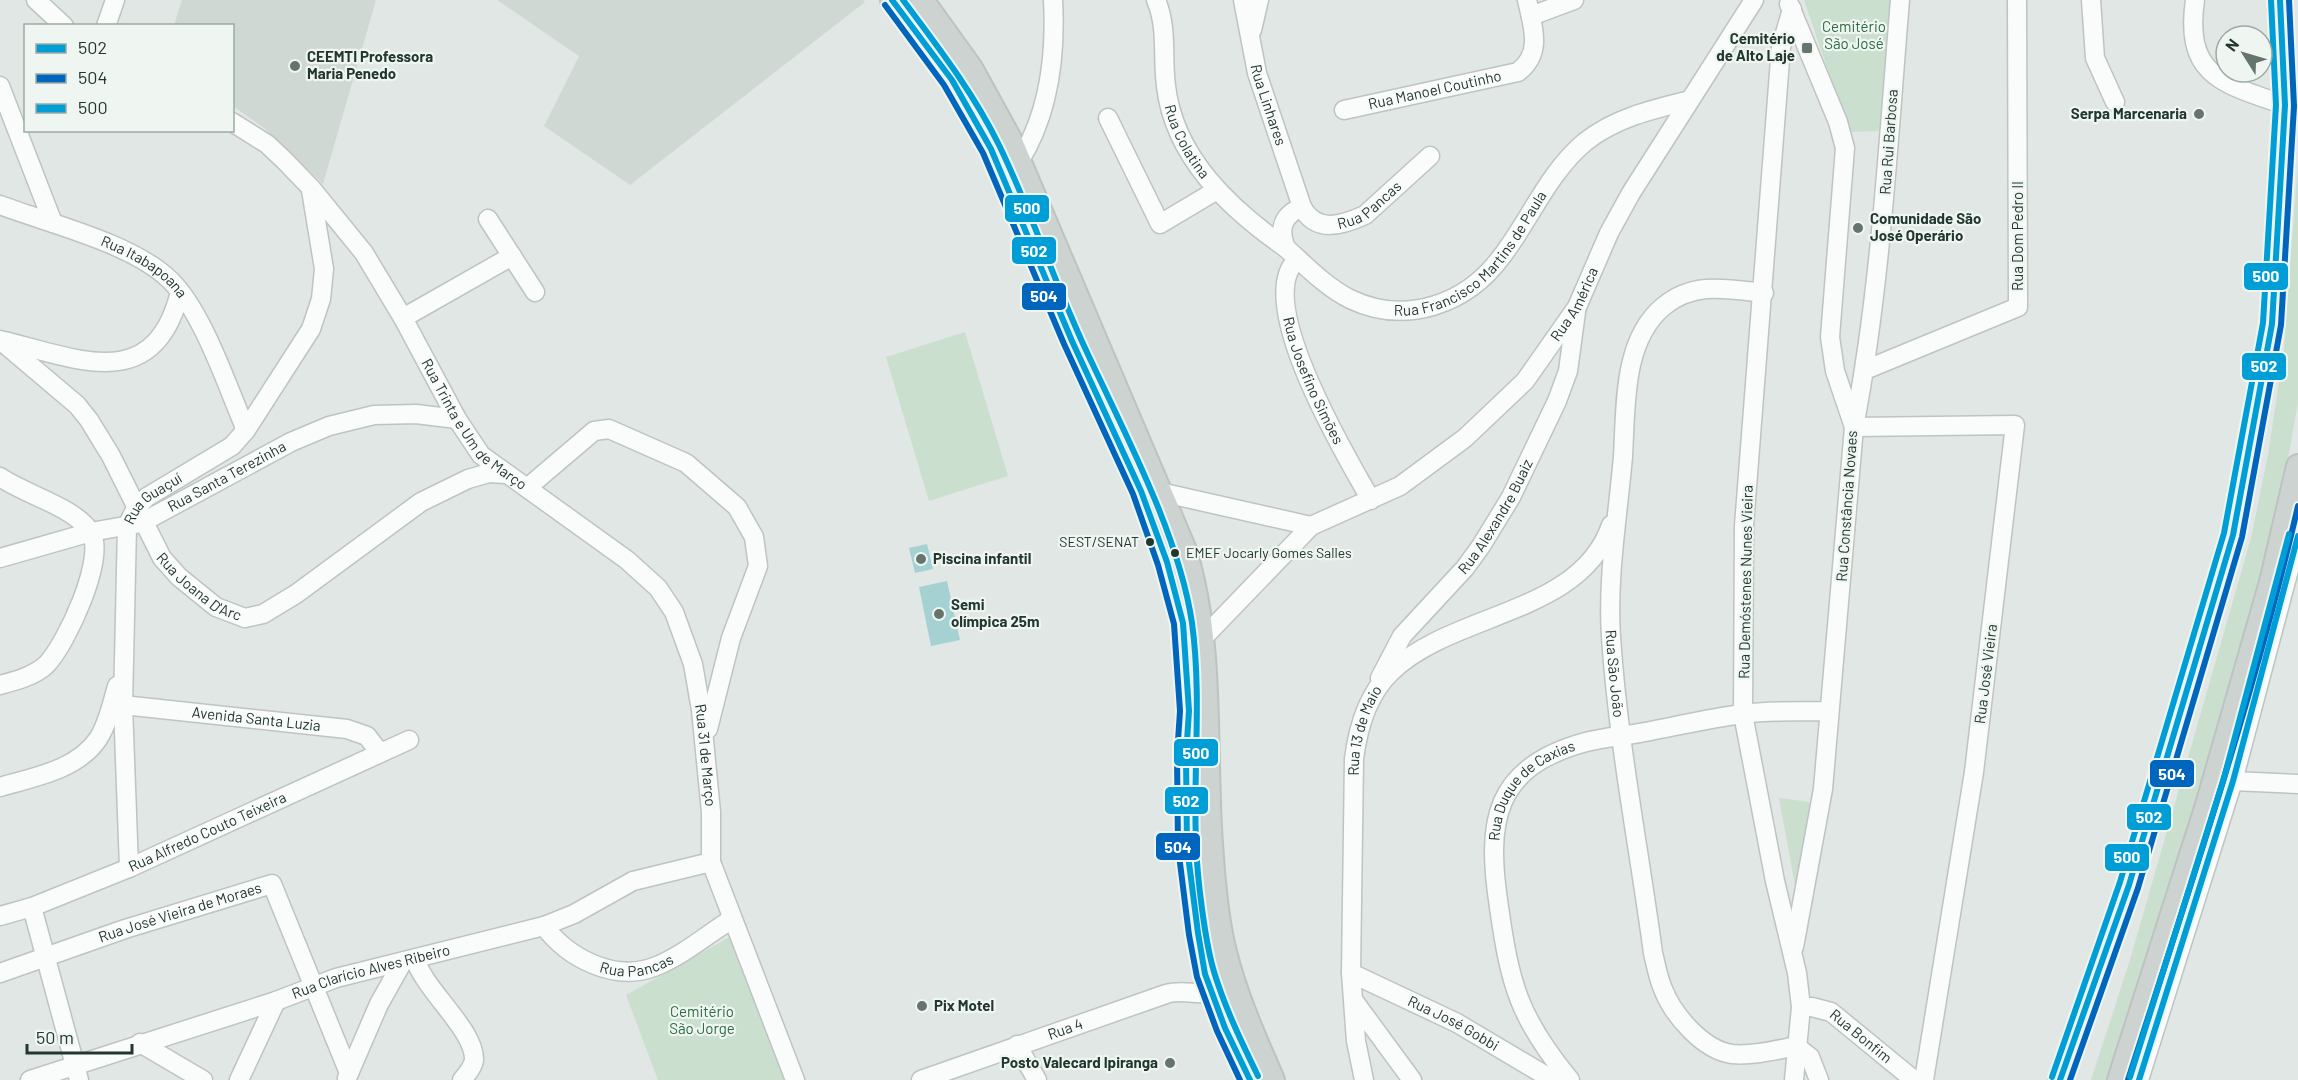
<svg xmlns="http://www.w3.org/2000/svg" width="2298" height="1080" viewBox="0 0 2298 1080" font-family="Barlow,sans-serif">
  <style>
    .built { fill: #cfd8d3 }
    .green { fill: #cbdfcf }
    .water { fill: #a5d1d2 }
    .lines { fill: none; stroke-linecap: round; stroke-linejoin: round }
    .minor-casing { stroke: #bec4c1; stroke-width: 21 }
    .major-casing { stroke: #bcc3c0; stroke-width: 26 }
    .minor { stroke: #fafbfb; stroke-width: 18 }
    .major { stroke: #cdd3d0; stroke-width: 22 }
    .bus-1-casing { stroke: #eff6f2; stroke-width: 10 }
    .bus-2-casing { stroke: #eff6f2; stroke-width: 10 }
    .bus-3-casing { stroke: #eff6f2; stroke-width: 10 }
    .bus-1 { stroke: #009ed6; stroke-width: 6 }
    .bus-2 { stroke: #0065bd; stroke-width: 6 }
    .bus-3 { stroke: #009ed6; stroke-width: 6 }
    .poi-dot { fill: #65756e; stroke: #eff6f2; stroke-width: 2 }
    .bus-dot { fill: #22372f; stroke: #eff6f2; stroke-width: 2 }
    .labels { text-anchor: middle; stroke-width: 4.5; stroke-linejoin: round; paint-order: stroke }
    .bus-label { font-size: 14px; fill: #22372f; stroke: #eff6f2; text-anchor: end }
    .park-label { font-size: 15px; fill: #2f6b40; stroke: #eff6f2 }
    .poi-label { font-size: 15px; font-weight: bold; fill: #22372f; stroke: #eff6f2; text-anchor: start }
    .street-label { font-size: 15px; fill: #22372f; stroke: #eff6f2 }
    .line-badge { stroke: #eff6f2; stroke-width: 2 }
    .badge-label { font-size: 16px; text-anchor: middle; font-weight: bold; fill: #fff }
  </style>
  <rect width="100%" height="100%" fill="#e1e7e4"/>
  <g class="built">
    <polygon points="182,0 376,0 323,184 264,128 233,106 232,26 174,25"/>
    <polygon points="497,0 863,0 865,2 630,185 544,126 579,56"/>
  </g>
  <g class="green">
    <polygon points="1804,0 1893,0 1883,131 1849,132"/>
    <polygon points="2298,162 2298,402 2273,546 2116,1080 2091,1080 2130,960 2251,538 2268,455 2284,348"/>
    <polygon points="965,332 1008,476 929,501 886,357"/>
    <polygon points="1779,798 1810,802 1796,891"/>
    <polygon points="735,934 790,1080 658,1080 626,995"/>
  </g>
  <g class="water">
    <polygon points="927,544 933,569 915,573 909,548"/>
    <polygon points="947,581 960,640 931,646 919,587"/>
  </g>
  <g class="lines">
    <g class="minor-casing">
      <g id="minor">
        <polyline points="36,0 64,26"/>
        <path id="s1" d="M 1156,0 C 1168,28 1162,57 1166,86 C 1174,157 1230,209 1286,248"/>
        <path id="s2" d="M 1243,0 L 1257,73 L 1302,207 C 1316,234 1343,225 1365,215 L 1430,156"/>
        <path d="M 1900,0 C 1888,143 1881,286 1854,427 L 2015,425 L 1974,772 L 1924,1080"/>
        <polyline points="2091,0 2095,58 2115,102"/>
        <path d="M 2195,0 C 2184,76 2223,84 2285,105"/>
        <polyline points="1789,4 1838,122 1845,148 1830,337 1835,371 1854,427 1823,789 1794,947"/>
        <polyline points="1792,9 1781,47 1744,526 1743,714 1775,881 1797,973 1801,1007 1794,1080"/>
        <polyline points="1531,16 1574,0"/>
        <polyline points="106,26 115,0"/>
        <polyline points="1252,30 1259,0"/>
        <polyline points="0,86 53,223"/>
        <path id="s3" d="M 1344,110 L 1518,72 C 1543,53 1533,27 1527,0"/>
        <polyline points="1108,118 1160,224 1217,190"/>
        <path id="s4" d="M 232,122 L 267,144 L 284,160 L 311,188 L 364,253 L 403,318 L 457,419 L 481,455 L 627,560 L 658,588 L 674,612 L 693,664 L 701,710 L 711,812 L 711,862 L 795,1080"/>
        <path d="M 1020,160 C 1049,113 1056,55 1053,0"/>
        <path id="s5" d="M 0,205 C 50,224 132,243 170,280 C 203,312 227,386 246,430"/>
        <path id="s6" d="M 1302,207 C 1283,215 1278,228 1286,248 C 1306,266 1326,287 1350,299 C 1406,326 1467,304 1502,256 C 1531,218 1548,173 1585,142 C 1615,118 1653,109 1690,100"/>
        <polyline points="488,219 535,292"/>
        <path id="s7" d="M 1298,259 C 1251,298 1347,458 1371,500"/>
        <path id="s8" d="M 1764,293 C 1728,289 1694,281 1664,306 C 1622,340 1626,408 1623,456 C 1618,516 1607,576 1611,637 C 1618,743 1639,848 1653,953 C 1656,965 1658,978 1663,989 C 1673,1015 1703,1050 1732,1054 C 1753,1056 1776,1050 1796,1046 L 1810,1057 L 1819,1080"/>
        <polyline points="403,318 512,256"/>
        <path id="s9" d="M 0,340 L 77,405 L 89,420 L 111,456 L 162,558 L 179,577 L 216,607 L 245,618 L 263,614 L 296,594 L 421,502 L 468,479 L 489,473 L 506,474"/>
        <path d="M 4,341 C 79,359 154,395 180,292"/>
        <polyline points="1865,370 2018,307 2017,0"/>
        <path d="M 0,477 C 26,495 72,506 90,531 C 108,555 66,645 46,665 C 34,676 15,681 0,685"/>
        <polyline points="527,488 594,431 609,429 686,463 737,507 754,537 758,566 731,638 708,729"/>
        <polyline points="1160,492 1311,526"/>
        <path id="s10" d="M 0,558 L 91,532 L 141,523 L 291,442 L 329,426 L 374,415 L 416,414 L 457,419"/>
        <path id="s11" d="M 1204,637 L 1311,526 L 1400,486 L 1465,438 L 1525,381 L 1577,307 L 1609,233 L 1631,193 L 1754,0"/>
        <path id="s12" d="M 1380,678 L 1402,636 L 1465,568 L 1481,546 L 1511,497 L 1557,401 L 1568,371 L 1576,312"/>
        <path id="s13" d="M 123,705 L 347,729 L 367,736 L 380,753"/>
        <polyline points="2233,781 2298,784"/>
        <path d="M 0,787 C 34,777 77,770 98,739 C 108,724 112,703 117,686"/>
        <path id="s14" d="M 129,868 L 123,705 L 127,526 L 136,508 L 147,497 L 232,446 L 246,430 L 311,329 L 321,299 L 324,269 L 311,190"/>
        <polyline points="32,907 79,1080"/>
        <path id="s15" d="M 0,916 L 32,907 L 129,868 L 409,740"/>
        <path id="s16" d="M 544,926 C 568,958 614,982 654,967 C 681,957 708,934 732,919"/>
        <path d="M 415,959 C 425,991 475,1030 474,1060 C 473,1067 467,1074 462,1080"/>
        <path id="s17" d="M 0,973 L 125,929 L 272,884 L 349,1073"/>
        <path id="s18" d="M 1351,973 L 1457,1023 L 1553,1080"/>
        <polyline points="1354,1001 1412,1080"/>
        <path id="s19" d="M 1801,1007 L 1812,1007 L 1831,1012 L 1914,1080"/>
        <polyline points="140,1043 203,1080"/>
        <polyline points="1017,1045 1037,1080"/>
        <polyline points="347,1078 379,1004 402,963"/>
        <path id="s20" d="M 30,1080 L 276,1001 L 336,978 L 544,926 L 574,914 L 633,881 L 711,862"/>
        <polyline points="239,1080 276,1001"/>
        <path id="s21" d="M 921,1080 L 1166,994 C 1182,989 1196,995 1212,993"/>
        <path id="s22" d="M 1364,1080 L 1356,1041 L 1351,973 L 1354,759 C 1358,727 1368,694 1391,672 C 1452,612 1581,615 1611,525"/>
        <path id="s23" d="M 1570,1080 C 1519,1018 1510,985 1499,907 C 1486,822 1493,767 1586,742 C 1605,737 1625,736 1645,732 C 1677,726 1710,718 1743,714 C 1771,710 1801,712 1829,711"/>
        <polyline points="2139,1080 2233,781 2298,536"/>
      </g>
    </g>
    <g class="major-casing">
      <g id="major">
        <polyline points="892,0 952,80 991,149 1072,341 1141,491 1167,562 1183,623 1189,711 1186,756 1187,847 1198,933 1205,974 1225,1028 1250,1080"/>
        <path d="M 922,0 L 971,68 L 1010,139 L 1185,550 C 1214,647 1204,744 1211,844 C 1213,875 1217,922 1225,952 C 1236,996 1255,1039 1273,1080"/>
        <polyline points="2060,1080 2129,885 2233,535 2272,324 2285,105 2280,0"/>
        <polyline points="2119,1080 2207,805 2271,582 2298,466"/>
      </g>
    </g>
    <use href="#minor" class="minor"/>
    <use href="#major" class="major"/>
    <g class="bus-1-casing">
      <g id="bus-1">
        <polyline points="892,0 952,80 991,149 1072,341 1141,491 1167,562 1183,623 1189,711 1186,756 1187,847 1198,933 1205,974 1225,1028 1250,1080"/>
        <polyline points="2060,1080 2129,885 2233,535 2272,324 2285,105 2280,0"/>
        <polyline points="2139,1080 2233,781 2298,536"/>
      </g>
    </g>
    <g class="bus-2-casing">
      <g id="bus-2">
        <polyline points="885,5 944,85 983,153 1064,344 1133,494 1158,565 1174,624 1180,711 1177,756 1178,847 1189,935 1197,977 1217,1031 1240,1080"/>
        <polyline points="2070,1080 2138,888 2242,537 2281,325 2294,106 2289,0"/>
        <path d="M 2128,1080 C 2189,890 2253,700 2298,506"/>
      </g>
    </g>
    <g class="bus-3-casing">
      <g id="bus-3">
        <path d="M 903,0 C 938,47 973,92 999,145 C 1031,211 1054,281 1085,348 C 1123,430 1179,534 1192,623 C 1202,696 1193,770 1196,843 C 1197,876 1205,944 1215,975 C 1226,1010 1242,1043 1258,1076"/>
        <polyline points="2052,1077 2120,882 2224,533 2263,323 2276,105 2271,0"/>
        <polyline points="2130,1077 2224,778 2289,534"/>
      </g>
    </g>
    <use href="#bus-1" class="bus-1"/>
    <use href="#bus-2" class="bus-2"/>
    <use href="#bus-3" class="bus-3"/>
  </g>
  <g class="poi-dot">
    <rect x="1801" y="42" width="12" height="12" rx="3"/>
    <circle cx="295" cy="66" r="6"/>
    <circle cx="2199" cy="114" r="6"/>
    <circle cx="1858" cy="228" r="6"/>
    <circle cx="921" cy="559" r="6"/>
    <circle cx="939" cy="614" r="6"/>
    <circle cx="922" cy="1006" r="6"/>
    <circle cx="1170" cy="1063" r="6"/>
  </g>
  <g class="bus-dot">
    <circle cx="1150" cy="542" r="5"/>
    <circle cx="1175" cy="553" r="5"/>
  </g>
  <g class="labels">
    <g class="bus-label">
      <text x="1139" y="547">SEST/SENAT</text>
      <text x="1186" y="558" text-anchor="start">EMEF Jocarly Gomes Salles</text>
    </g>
    <g class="park-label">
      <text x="1854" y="32">Cemitério<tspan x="1854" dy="17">São José</tspan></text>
      <text x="702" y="1017">Cemitério<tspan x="702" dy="17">São Jorge</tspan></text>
    </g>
    <g class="poi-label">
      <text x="1795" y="44" text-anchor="end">Cemitério<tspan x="1795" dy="17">de Alto Laje</tspan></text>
      <text x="307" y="62">CEEMTI Professora<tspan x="307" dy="17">Maria Penedo</tspan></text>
      <text x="2187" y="119" text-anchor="end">Serpa Marcenaria</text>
      <text x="1870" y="224">Comunidade São<tspan x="1870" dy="17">José Operário</tspan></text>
      <text x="933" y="564">Piscina infantil</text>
      <text x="951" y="610">Semi<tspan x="951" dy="17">olímpica 25m</tspan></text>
      <text x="934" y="1011">Pix Motel</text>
      <text x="1158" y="1068" text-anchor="end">Posto Valecard Ipiranga</text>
    </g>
    <g class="street-label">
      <text dy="5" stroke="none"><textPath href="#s3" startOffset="93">Rua Manoel Coutinho</textPath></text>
      <text dy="5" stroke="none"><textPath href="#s2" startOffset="108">Rua Linhares</textPath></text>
      <text dy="5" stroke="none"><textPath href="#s1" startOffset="147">Rua Colatina</textPath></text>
      <text transform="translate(1889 142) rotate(-86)" y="5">Rua Rui Barbosa</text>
      <text dy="5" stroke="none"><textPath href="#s2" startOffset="296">Rua Pancas</textPath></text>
      <text transform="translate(2018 236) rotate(-90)" y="5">Rua Dom Pedro II</text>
      <text dy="5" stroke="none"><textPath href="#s6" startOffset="279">Rua Francisco Martins de Paula</textPath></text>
      <text dy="5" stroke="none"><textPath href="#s5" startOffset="158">Rua Itabapoana</textPath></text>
      <text dy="5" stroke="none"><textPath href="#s11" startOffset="507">Rua América</textPath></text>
      <text dy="5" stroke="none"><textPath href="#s7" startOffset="130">Rua Josefino Simões</textPath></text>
      <text dy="5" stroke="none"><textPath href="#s4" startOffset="393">Rua Trinta e Um de Março</textPath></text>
      <text dy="5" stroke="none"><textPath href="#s10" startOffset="243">Rua Santa Terezinha</textPath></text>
      <text dy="5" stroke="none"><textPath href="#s14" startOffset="381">Rua Guaçuí</textPath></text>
      <text transform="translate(1847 506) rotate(-86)" y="5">Rua Constância Novaes</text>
      <text dy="5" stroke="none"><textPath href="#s12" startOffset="200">Rua Alexandre Buaiz</textPath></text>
      <text transform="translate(1746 582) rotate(-89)" y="5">Rua Demóstenes Nunes Vieira</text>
      <text dy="5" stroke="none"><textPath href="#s9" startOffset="324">Rua Joana D'Arc</textPath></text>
      <text dy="5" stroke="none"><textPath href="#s8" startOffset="483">Rua São João</textPath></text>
      <text transform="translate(1986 674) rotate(-83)" y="5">Rua José Vieira</text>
      <text dy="5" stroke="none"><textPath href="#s13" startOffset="134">Avenida Santa Luzia</textPath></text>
      <text dy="5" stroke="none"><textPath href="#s22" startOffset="352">Rua 13 de Maio</textPath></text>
      <text dy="5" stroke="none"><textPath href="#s4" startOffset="819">Rua 31 de Março</textPath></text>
      <text dy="5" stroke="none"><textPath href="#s23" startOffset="324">Rua Duque de Caxias</textPath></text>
      <text dy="5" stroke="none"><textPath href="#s15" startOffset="224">Rua Alfredo Couto Teixeira</textPath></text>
      <text dy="5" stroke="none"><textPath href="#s17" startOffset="190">Rua José Vieira de Moraes</textPath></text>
      <text dy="5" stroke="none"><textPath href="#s16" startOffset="108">Rua Pancas</textPath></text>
      <text dy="5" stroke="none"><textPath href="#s20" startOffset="358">Rua Clarício Alves Ribeiro</textPath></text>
      <text dy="5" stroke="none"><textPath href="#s18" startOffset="114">Rua José Gobbi</textPath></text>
      <text dy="5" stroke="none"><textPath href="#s21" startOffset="153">Rua 4</textPath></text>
      <text dy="5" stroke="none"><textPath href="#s19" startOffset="69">Rua Bonfim</textPath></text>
    </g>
  </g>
  <g class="line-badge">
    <rect x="1004" y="194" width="46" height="29" rx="6" fill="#009ed6"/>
    <rect x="1011" y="236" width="46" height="29" rx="6" fill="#009ed6"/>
    <rect x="2243" y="262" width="46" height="29" rx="6" fill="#009ed6"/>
    <rect x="1021" y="282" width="46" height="29" rx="6" fill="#0065bd"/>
    <rect x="2241" y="352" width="46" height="29" rx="6" fill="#009ed6"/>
    <rect x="1173" y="738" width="46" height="29" rx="6" fill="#009ed6"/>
    <rect x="2149" y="759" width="46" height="29" rx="6" fill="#0065bd"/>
    <rect x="1164" y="786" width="45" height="29" rx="6" fill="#009ed6"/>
    <rect x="2126" y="803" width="46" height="28" rx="6" fill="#009ed6"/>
    <rect x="1155" y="832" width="46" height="29" rx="6" fill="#0065bd"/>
    <rect x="2104" y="843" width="46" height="29" rx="6" fill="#009ed6"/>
  </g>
  <g class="badge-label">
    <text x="1027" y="214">500</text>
    <text x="1034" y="257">502</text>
    <text x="2266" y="282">500</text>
    <text x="1044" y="302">504</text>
    <text x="2264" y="372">502</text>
    <text x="1196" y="759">500</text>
    <text x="2172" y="780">504</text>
    <text x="1186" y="807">502</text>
    <text x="2149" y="823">502</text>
    <text x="1178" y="853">504</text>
    <text x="2127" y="863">500</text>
  </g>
  <rect x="24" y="24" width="210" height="108" fill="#eff6f2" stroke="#9daaa4" stroke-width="1.5"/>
  <rect x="36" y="44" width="30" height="9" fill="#009ed6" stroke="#9daaa4" stroke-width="1.5"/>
  <text x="78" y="54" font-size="18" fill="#22372f">502</text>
  <rect x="36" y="74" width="30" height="9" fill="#0065bd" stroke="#9daaa4" stroke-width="1.5"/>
  <text x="78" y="84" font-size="18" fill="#22372f">504</text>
  <rect x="36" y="104" width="30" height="9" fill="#009ed6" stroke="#9daaa4" stroke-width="1.5"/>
  <text x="78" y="114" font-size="18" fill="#22372f">500</text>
  <g transform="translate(2244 54) rotate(307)"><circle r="28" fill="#eff6f2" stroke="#9daaa4" stroke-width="1.5"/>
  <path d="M0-4.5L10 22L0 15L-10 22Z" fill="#65756e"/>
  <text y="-9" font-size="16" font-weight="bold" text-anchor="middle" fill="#22372f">N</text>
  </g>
  <path d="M27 1044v9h105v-9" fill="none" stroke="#22372f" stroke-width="3"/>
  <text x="36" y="1044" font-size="18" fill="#22372f" stroke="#eff6f2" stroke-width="4.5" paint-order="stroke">50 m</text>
</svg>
